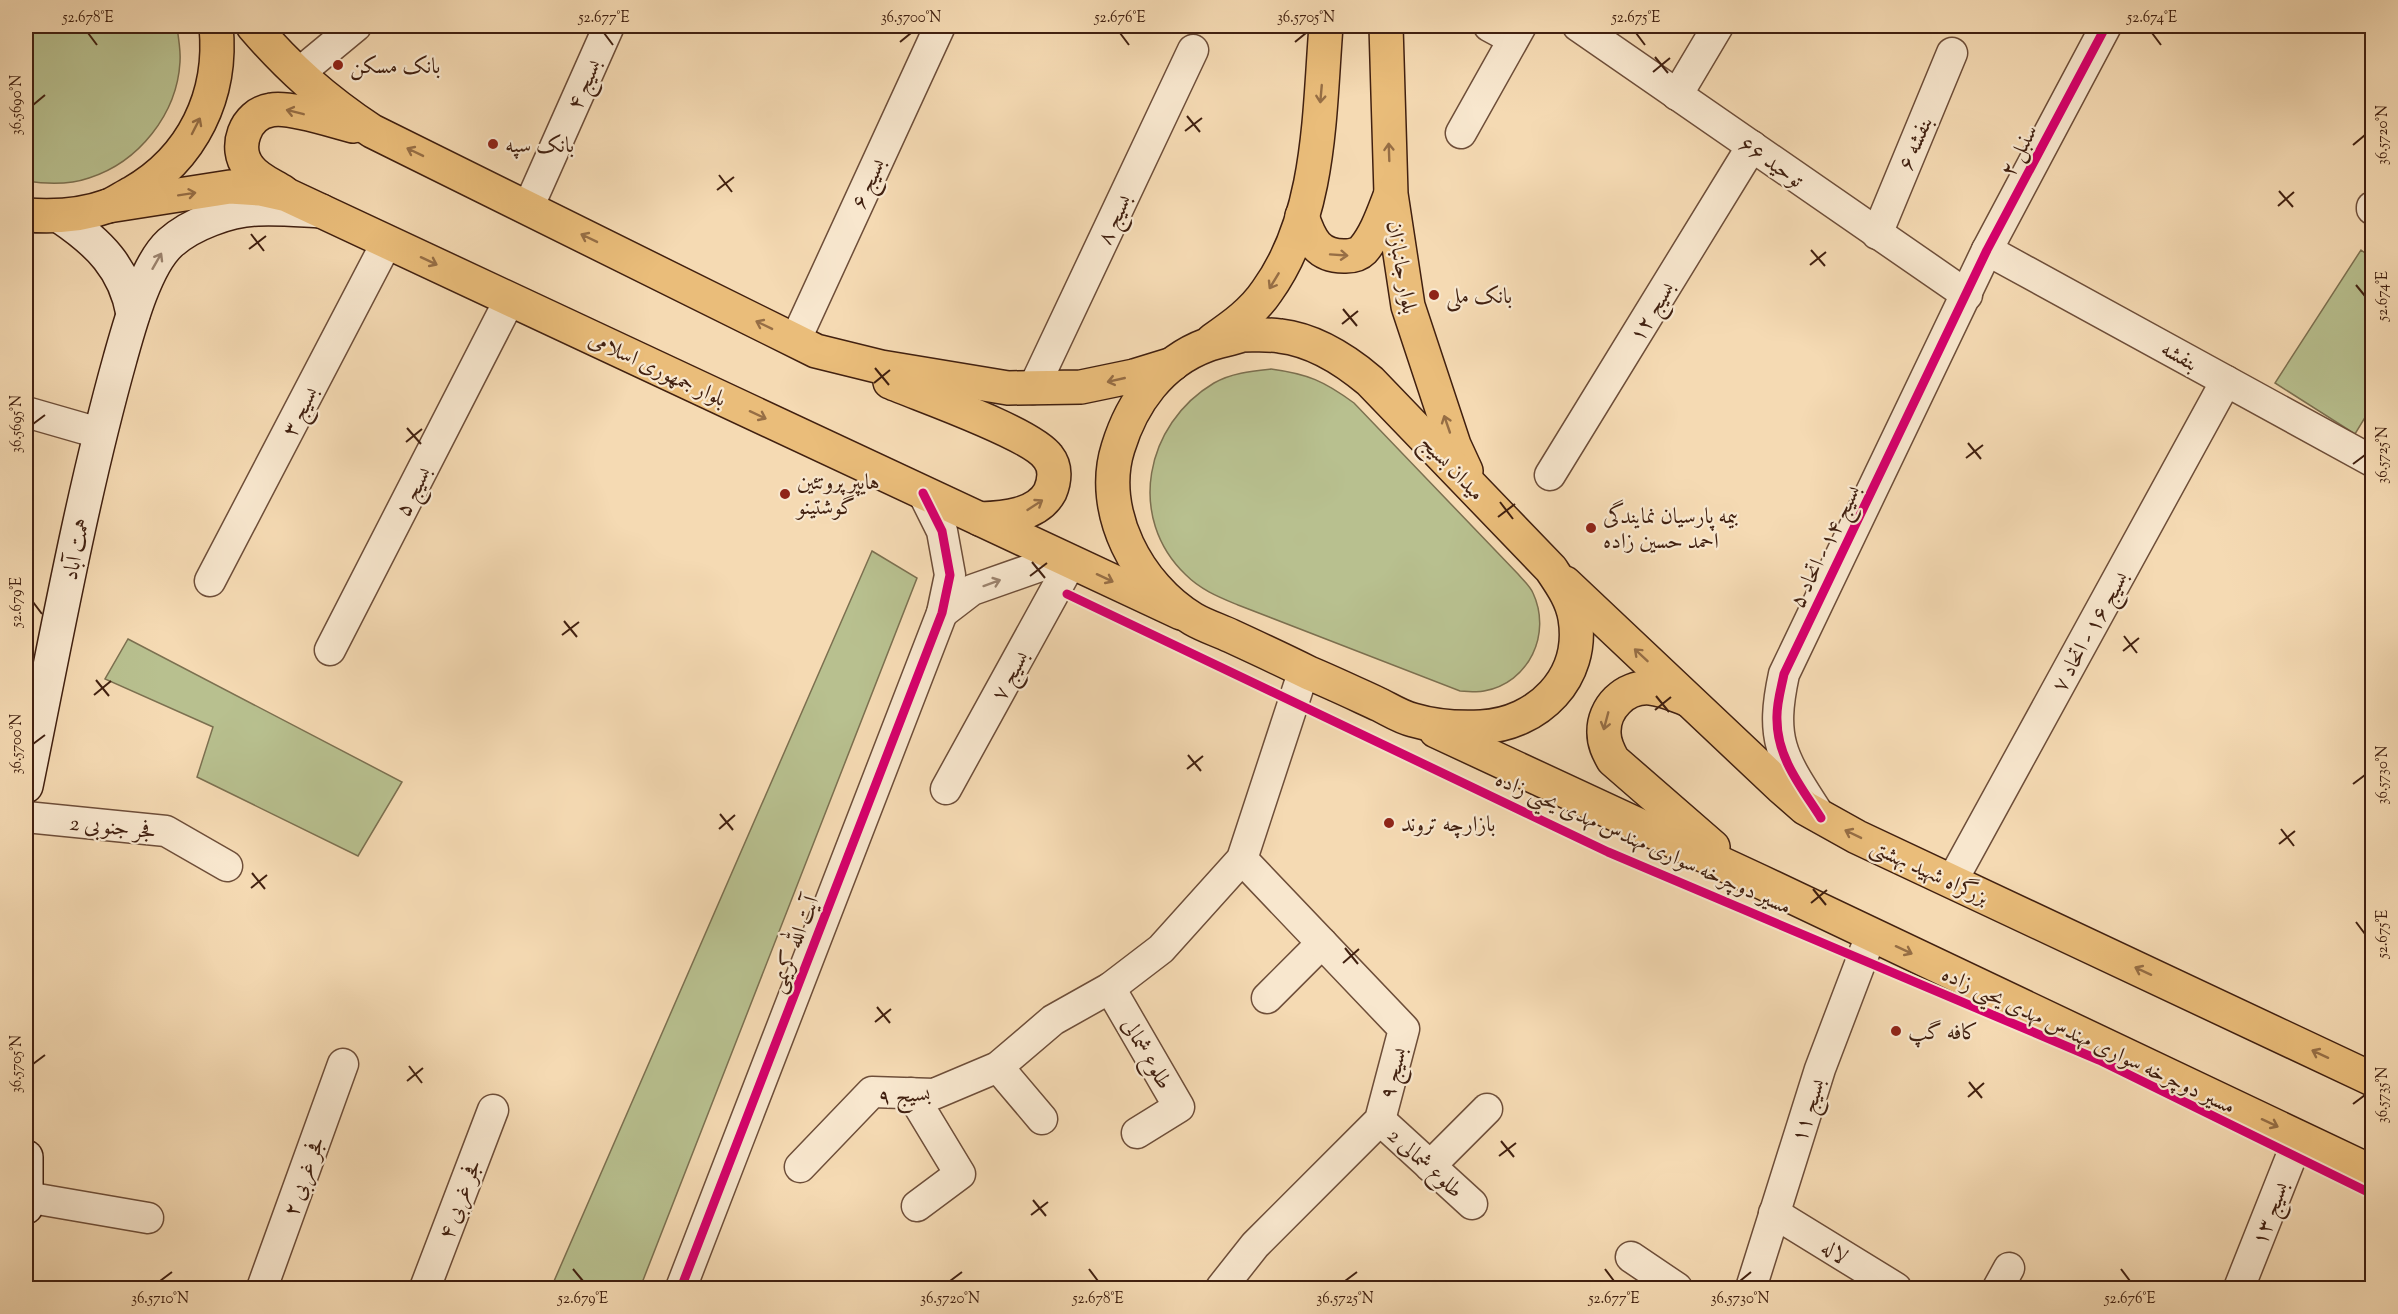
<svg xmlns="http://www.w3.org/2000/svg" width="2398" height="1314" viewBox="0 0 2398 1314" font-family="'Sorts Mill Goudy',Amiri,serif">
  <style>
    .green { fill: #b8c08f; stroke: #7c7050; stroke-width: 1.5 }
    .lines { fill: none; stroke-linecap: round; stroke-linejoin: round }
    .minor-casing { stroke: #6e4e39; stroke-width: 33 }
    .secondary-casing { stroke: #412010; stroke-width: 36 }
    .primary-casing { stroke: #412010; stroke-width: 36 }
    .trunk-casing { stroke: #412010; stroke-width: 36 }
    .minor { stroke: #f8e7ce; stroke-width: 30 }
    .secondary { stroke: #f8e7ce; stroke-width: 33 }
    .primary { stroke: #eabd7a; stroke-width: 33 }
    .trunk { stroke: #eabd7a; stroke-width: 33 }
    .cycleway-casing { stroke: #f8e7ce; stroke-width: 13 }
    .cycleway { stroke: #d6006c; stroke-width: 9 }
    .oneway { stroke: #966e45 }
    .oneway2 { stroke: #9c846f }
    .ticks { fill: none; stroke: #412010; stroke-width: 2 }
    .poi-dot { fill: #8f2418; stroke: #f8e7ce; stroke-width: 2 }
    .labels { text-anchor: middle; stroke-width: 4.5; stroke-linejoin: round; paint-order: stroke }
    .poi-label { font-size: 22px; fill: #412010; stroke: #f8e7ce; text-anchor: start }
    .street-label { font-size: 22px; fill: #412010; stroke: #f8e7ce }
    .neatline { fill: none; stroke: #412010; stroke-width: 2 }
    .ticks-label { font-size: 15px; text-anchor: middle; fill: #412010 }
  </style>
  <rect width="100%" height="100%" fill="#f5dab3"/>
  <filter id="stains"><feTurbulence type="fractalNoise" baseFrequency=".00333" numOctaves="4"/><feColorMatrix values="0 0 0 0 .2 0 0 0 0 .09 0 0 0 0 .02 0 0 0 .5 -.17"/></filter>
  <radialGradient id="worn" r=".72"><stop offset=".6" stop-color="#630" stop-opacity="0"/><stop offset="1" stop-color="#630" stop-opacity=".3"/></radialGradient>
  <g class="green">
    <path d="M 26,26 L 177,26 C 178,37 181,50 180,62 C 177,114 139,162 89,178 C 69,185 46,184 26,181 Z"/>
    <polygon points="2361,250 2372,258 2372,406 2355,434 2275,383"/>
    <path d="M 1271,369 C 1308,374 1324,381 1354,403 L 1518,574 C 1523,580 1530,586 1533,593 C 1552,634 1529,683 1484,691 C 1477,693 1468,691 1460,691 L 1238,605 C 1219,597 1201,590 1186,575 C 1126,518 1145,424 1214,383 C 1231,373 1252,371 1271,369 Z"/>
    <polygon points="872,551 917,578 640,1288 551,1288"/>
    <polygon points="128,639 402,782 358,856 197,777 213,727 105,679"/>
  </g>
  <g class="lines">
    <g class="minor-casing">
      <g id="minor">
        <polyline points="1489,26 1513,39"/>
        <polyline points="1578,26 1967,295"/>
        <polyline points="298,74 356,26"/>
        <polyline points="1677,95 1718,26"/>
        <polyline points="1461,133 1521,26"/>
        <polyline points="2372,207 2372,209"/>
        <polyline points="528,208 609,26"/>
        <polyline points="1877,234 1952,53"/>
        <polyline points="1987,250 2372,461"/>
        <polyline points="795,341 940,26"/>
        <polyline points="1033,389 1193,50"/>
        <polyline points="26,412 99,433"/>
        <polyline points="1550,475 1752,146"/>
        <polyline points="210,581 387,242"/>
        <polyline points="942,613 972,590 1063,558"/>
        <polyline points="330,650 510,299"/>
        <polyline points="946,789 1071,562"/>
        <path d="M 1816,810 C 1781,756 1770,739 1784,674 L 1987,250 L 2106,26"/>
        <polyline points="26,817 166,831 227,866"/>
        <polyline points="1952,881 2226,381"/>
        <polyline points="1110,988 1179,1107 1137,1133"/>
        <polyline points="1267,998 1322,943"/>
        <polyline points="998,1067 1042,1119"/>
        <polyline points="911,1093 960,1174 917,1206"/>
        <polyline points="1380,1120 1472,1204"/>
        <polyline points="1430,1166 1487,1109"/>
        <polyline points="800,1167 872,1092 934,1094 998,1067 1053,1020 1110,988 1161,949 1242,859 1304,670"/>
        <polyline points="26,1197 148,1218"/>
        <polyline points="1774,1213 1896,1288"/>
        <polyline points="1631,1257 1677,1288"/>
        <polyline points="262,1288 343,1064"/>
        <polyline points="425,1288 493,1110"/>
        <polyline points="681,1288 942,613 950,575 942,531 923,493"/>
        <polyline points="1221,1288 1255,1245 1380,1120 1404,1029 1242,859"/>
        <polyline points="1751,1288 1820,1069 1871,935"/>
        <polyline points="1998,1288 2009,1268"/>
        <polyline points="2239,1288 2299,1137"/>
      </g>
    </g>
    <g class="secondary-casing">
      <g id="secondary">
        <path d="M 61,217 C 98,242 125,268 133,314"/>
        <path d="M 26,786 C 55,644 81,499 120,359 C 129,327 145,266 170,243 C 191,224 229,210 258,209 C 279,208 300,210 321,211"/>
        <polyline points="26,1157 26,1207"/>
      </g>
    </g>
    <g class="primary-casing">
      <g id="primary">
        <path d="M 253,26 C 289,68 325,100 372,131 L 816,351 L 881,367 L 1008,388 L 1081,387 L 1134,376 L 1173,364"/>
        <path d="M 283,192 C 272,185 257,179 249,168 C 233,148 245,114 271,110 C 289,106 333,121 353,126"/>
        <polyline points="108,206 230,187 260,189 287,195 1181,613"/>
        <path d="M 26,215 C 53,217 81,216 108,206 C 116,203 124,197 132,193 C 193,158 223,95 216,26"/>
        <path d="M 890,382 C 923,396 1031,433 1048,457 C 1056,467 1055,480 1050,492 C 1037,516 1003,518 980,519"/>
      </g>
    </g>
    <g class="trunk-casing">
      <g id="trunk">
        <polyline points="1386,26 1391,194 1408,306 1454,445 1466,471"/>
        <path d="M 1302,216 C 1310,240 1318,257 1346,256 C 1352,256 1359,254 1363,250 C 1376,235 1383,214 1390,196"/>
        <path d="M 1242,335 C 1255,335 1268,334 1280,336 C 1314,340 1344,359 1370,381 L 1551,569 C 1561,584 1572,599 1575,618 C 1585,678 1538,724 1481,727 C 1460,728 1433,726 1413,720 C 1401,717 1390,710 1380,705 C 1356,694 1333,683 1309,673 C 1283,660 1257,648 1231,636 C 1218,630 1205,626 1193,619 C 1138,586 1098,511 1118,448 C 1132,402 1161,362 1207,345 C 1218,341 1231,339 1242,335 Z"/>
        <path d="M 1213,340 C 1233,326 1253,312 1267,291 C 1321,216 1319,114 1326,26"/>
        <polyline points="1565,583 1781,787 1805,808 1857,837 2372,1079"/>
        <path d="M 1686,699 C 1675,695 1663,689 1650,688 C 1625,686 1603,708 1604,733 C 1604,743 1608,751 1613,760 L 1713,847"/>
        <polyline points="1436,731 1759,881 2372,1172"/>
      </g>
    </g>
    <use href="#minor" class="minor"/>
    <use href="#secondary" class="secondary"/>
    <use href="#primary" class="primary"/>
    <use href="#trunk" class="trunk"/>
    <g class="cycleway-casing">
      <g id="cycleway">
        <polyline points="1067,594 1608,852 2099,1060 2372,1194"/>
        <path d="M 1821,818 C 1802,788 1777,758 1777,720 C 1776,705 1781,689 1784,674 L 1987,250 L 2106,26"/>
        <polyline points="681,1288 942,613 950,575 942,531 923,493"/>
      </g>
    </g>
    <use href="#cycleway" class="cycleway"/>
  </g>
  <defs><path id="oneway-shaft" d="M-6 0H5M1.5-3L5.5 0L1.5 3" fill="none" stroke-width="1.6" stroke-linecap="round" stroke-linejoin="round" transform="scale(1.5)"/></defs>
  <g class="oneway">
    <use href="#oneway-shaft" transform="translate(1321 94) rotate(95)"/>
    <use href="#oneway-shaft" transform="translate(295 112) rotate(-166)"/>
    <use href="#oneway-shaft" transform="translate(196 126) rotate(-63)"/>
    <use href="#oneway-shaft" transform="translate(415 152) rotate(-154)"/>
    <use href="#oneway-shaft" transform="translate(1389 152) rotate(-92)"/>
    <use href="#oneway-shaft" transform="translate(187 194) rotate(-9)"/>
    <use href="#oneway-shaft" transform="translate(589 238) rotate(-154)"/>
    <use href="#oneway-shaft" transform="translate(1339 255) rotate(4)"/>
    <use href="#oneway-shaft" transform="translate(429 261) rotate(25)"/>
    <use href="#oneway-shaft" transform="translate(1274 281) rotate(121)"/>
    <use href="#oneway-shaft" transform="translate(764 325) rotate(-154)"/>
    <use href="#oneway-shaft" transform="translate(1116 380) rotate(167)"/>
    <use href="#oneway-shaft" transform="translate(758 415) rotate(25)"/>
    <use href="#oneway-shaft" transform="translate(1447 424) rotate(-109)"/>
    <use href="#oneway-shaft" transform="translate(1035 505) rotate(-33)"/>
    <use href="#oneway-shaft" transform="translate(1105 578) rotate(25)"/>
    <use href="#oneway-shaft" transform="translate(1641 655) rotate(-137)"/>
    <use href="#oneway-shaft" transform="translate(1606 721) rotate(105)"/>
    <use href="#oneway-shaft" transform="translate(1853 834) rotate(-154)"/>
    <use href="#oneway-shaft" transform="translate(1904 950) rotate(25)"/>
    <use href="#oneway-shaft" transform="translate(2143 971) rotate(-155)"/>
    <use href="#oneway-shaft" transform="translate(2320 1054) rotate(-155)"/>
    <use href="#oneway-shaft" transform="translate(2270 1123) rotate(25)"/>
  </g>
  <g class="oneway2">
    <use href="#oneway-shaft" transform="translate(157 261) rotate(-60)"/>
    <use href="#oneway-shaft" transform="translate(992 583) rotate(-20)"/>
  </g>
  <path class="ticks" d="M 88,33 L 97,45M 604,33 L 613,45M 1120,33 L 1129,45M 1636,33 L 1645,45M 2152,33 L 2161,45M 900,42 L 911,33M 1295,42 L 1306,33M 1655,57 L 1668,73M 1653,72 L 1670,58M 33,105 L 45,95M 1187,116 L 1200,132M 1185,131 L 1202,118M 2353,145 L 2365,135M 719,175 L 732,192M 717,190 L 734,177M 2279,191 L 2293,207M 2278,206 L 2294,192M 251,234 L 264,251M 249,249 L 266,236M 1811,250 L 1825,266M 1810,265 L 1826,252M 2356,285 L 2365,296M 1343,309 L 1357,326M 1342,324 L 1358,311M 875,368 L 889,385M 874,383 L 890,370M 33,424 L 45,415M 407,428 L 421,444M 406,442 L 422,429M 1968,443 L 1981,459M 1966,458 L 1983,445M 2353,464 L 2365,455M 1500,502 L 1513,519M 1498,517 L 1515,504M 1032,562 L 1045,578M 1030,576 L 1047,563M 33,602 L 42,614M 564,621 L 577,637M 562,635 L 579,622M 2124,636 L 2137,653M 2123,651 L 2139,638M 96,680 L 109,696M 94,695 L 111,681M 1656,696 L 1669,712M 1655,710 L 1671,697M 33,744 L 45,735M 1188,755 L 1201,771M 1187,769 L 1203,756M 2353,784 L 2365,775M 720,814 L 733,830M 719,829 L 735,815M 2281,829 L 2294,846M 2279,844 L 2295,831M 252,873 L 265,889M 251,888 L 267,875M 1813,889 L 1826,905M 1811,903 L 1827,890M 2356,922 L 2365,934M 1345,948 L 1358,964M 1343,963 L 1359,949M 877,1007 L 890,1023M 875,1022 L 891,1009M 33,1064 L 45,1055M 409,1066 L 422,1083M 407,1081 L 423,1068M 1969,1082 L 1982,1098M 1968,1097 L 1984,1083M 2353,1104 L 2365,1095M 1501,1141 L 1514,1157M 1499,1156 L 1516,1143M 1033,1200 L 1046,1216M 1031,1215 L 1048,1202M 573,1269 L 583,1281M 1089,1269 L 1098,1281M 1605,1269 L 1614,1281M 2121,1269 L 2130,1281M 160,1281 L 172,1272M 950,1281 L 962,1272M 1345,1281 L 1357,1272M 1740,1281 L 1751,1272"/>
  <g class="poi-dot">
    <circle cx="338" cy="65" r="6"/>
    <circle cx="493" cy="144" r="6"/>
    <circle cx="1434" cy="295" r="6"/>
    <circle cx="785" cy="494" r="6"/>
    <circle cx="1591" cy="528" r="6"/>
    <circle cx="1389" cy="823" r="6"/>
    <circle cx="1896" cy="1031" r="6"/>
  </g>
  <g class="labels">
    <g class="poi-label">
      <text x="350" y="73">بانک مسکن</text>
      <text x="505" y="152">بانک سپه</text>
      <text x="1446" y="303">بانک ملی</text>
      <text x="797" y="489">هایپر پروتئین<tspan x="797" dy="25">گوشتینو</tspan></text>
      <text x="1603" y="523">بیمه پارسیان نمایندگی<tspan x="1603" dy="25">احمد حسین زاده</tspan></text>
      <text x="1401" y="831">بازارچه تروند</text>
      <text x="1908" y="1039">کافه گپ</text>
    </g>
    <g class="street-label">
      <text transform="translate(583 84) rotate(-66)" y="8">بسیج ۴</text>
      <text transform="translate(1914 143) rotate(-67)" y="8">بنفشه ۶</text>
      <text transform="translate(2018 150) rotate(-62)" y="8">سنبل ۲</text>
      <text transform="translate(1772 161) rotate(35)" y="8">توحید ۶۶</text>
      <text transform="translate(867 183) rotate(-65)" y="8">بسیج ۶</text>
      <text transform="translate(1113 219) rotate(-65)" y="8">بسیج ۸</text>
      <text transform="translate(1403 267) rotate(80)" y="8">بلوار جانبازان</text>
      <text transform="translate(1651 311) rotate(-59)" y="8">بسیج ۱۲</text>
      <text transform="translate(2180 355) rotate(29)" y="8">بنفشه</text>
      <text transform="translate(658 368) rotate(25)" y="8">بلوار جمهوری اسلامی</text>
      <text transform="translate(299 411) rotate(-63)" y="8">بسیج ۳</text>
      <text transform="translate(1453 467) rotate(46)" y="8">میدان بسیج</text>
      <text transform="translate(412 491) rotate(-63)" y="8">بسیج ۵</text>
      <text transform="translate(1824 546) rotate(-64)" y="8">بسیج ۱۴ - اتحاد ۵</text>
      <text transform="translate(75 549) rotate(-78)" y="8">همت آباد</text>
      <text transform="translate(2089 631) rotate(-61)" y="8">بسیج ۱۶ - اتحاد ۷</text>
      <text transform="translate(1009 675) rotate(-61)" y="8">بسیج ۷</text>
      <text transform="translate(113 826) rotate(6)" y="8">فجر جنوبی 2</text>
      <text transform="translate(1644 842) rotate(24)" y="8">مسیر دوچرخه سواری مهندس مهدی یحیی زاده</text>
      <text transform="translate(1930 871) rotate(25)" y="8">بزرگراه شهید بهشتی</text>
      <text transform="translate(793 944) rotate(-69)" y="8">آیت الله کریمی</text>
      <text transform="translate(2089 1039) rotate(25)" y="8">مسیر دوچرخه سواری مهندس مهدی یحیی زاده</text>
      <text transform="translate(1148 1053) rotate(60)" y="8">طلوع شمالی</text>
      <text transform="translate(1392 1073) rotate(-75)" y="8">بسیج ۹</text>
      <text transform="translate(904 1094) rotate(-4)" y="8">بسیج ۹</text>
      <text transform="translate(1807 1110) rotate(-72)" y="8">بسیج ۱۱</text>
      <text transform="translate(1426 1162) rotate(42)" y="8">طلوع شمالی 2</text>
      <text transform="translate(303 1176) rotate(-70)" y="8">فجر غربی ۲</text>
      <text transform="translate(459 1199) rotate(-69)" y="8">فجر غربی ۴</text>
      <text transform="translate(2269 1213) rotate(-69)" y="8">بسیج ۱۳</text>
      <text transform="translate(1835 1251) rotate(32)" y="8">لاله</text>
    </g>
  </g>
  <rect width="2398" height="1314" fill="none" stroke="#f5dab3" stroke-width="66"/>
  <rect x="33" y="33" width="2332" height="1248" class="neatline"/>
  <g class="ticks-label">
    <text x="88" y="22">52.678°E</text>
    <text x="604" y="22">52.677°E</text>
    <text x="911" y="22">36.5700°N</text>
    <text x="1120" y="22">52.676°E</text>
    <text x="1306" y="22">36.5705°N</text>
    <text x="1636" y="22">52.675°E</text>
    <text x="2152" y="22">52.674°E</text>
    <text transform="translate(16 105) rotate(-90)" y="5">36.5690°N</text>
    <text transform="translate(2382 135) rotate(-90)" y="5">36.5720°N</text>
    <text transform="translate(2382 296) rotate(-90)" y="5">52.674°E</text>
    <text transform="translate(16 424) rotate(-90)" y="5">36.5695°N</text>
    <text transform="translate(2382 455) rotate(-90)" y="5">36.5725°N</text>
    <text transform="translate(16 602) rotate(-90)" y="5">52.679°E</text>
    <text transform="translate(16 744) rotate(-90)" y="5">36.5700°N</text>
    <text transform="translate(2382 775) rotate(-90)" y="5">36.5730°N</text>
    <text transform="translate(2382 934) rotate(-90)" y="5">52.675°E</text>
    <text transform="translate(16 1064) rotate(-90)" y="5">36.5705°N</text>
    <text transform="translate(2382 1095) rotate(-90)" y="5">36.5735°N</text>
    <text x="160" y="1303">36.5710°N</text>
    <text x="583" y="1303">52.679°E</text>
    <text x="950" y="1303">36.5720°N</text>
    <text x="1098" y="1303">52.678°E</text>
    <text x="1345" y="1303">36.5725°N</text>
    <text x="1614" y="1303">52.677°E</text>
    <text x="1740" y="1303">36.5730°N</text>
    <text x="2130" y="1303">52.676°E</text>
  </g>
  <rect width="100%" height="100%" filter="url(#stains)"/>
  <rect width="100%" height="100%" fill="url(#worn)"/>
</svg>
